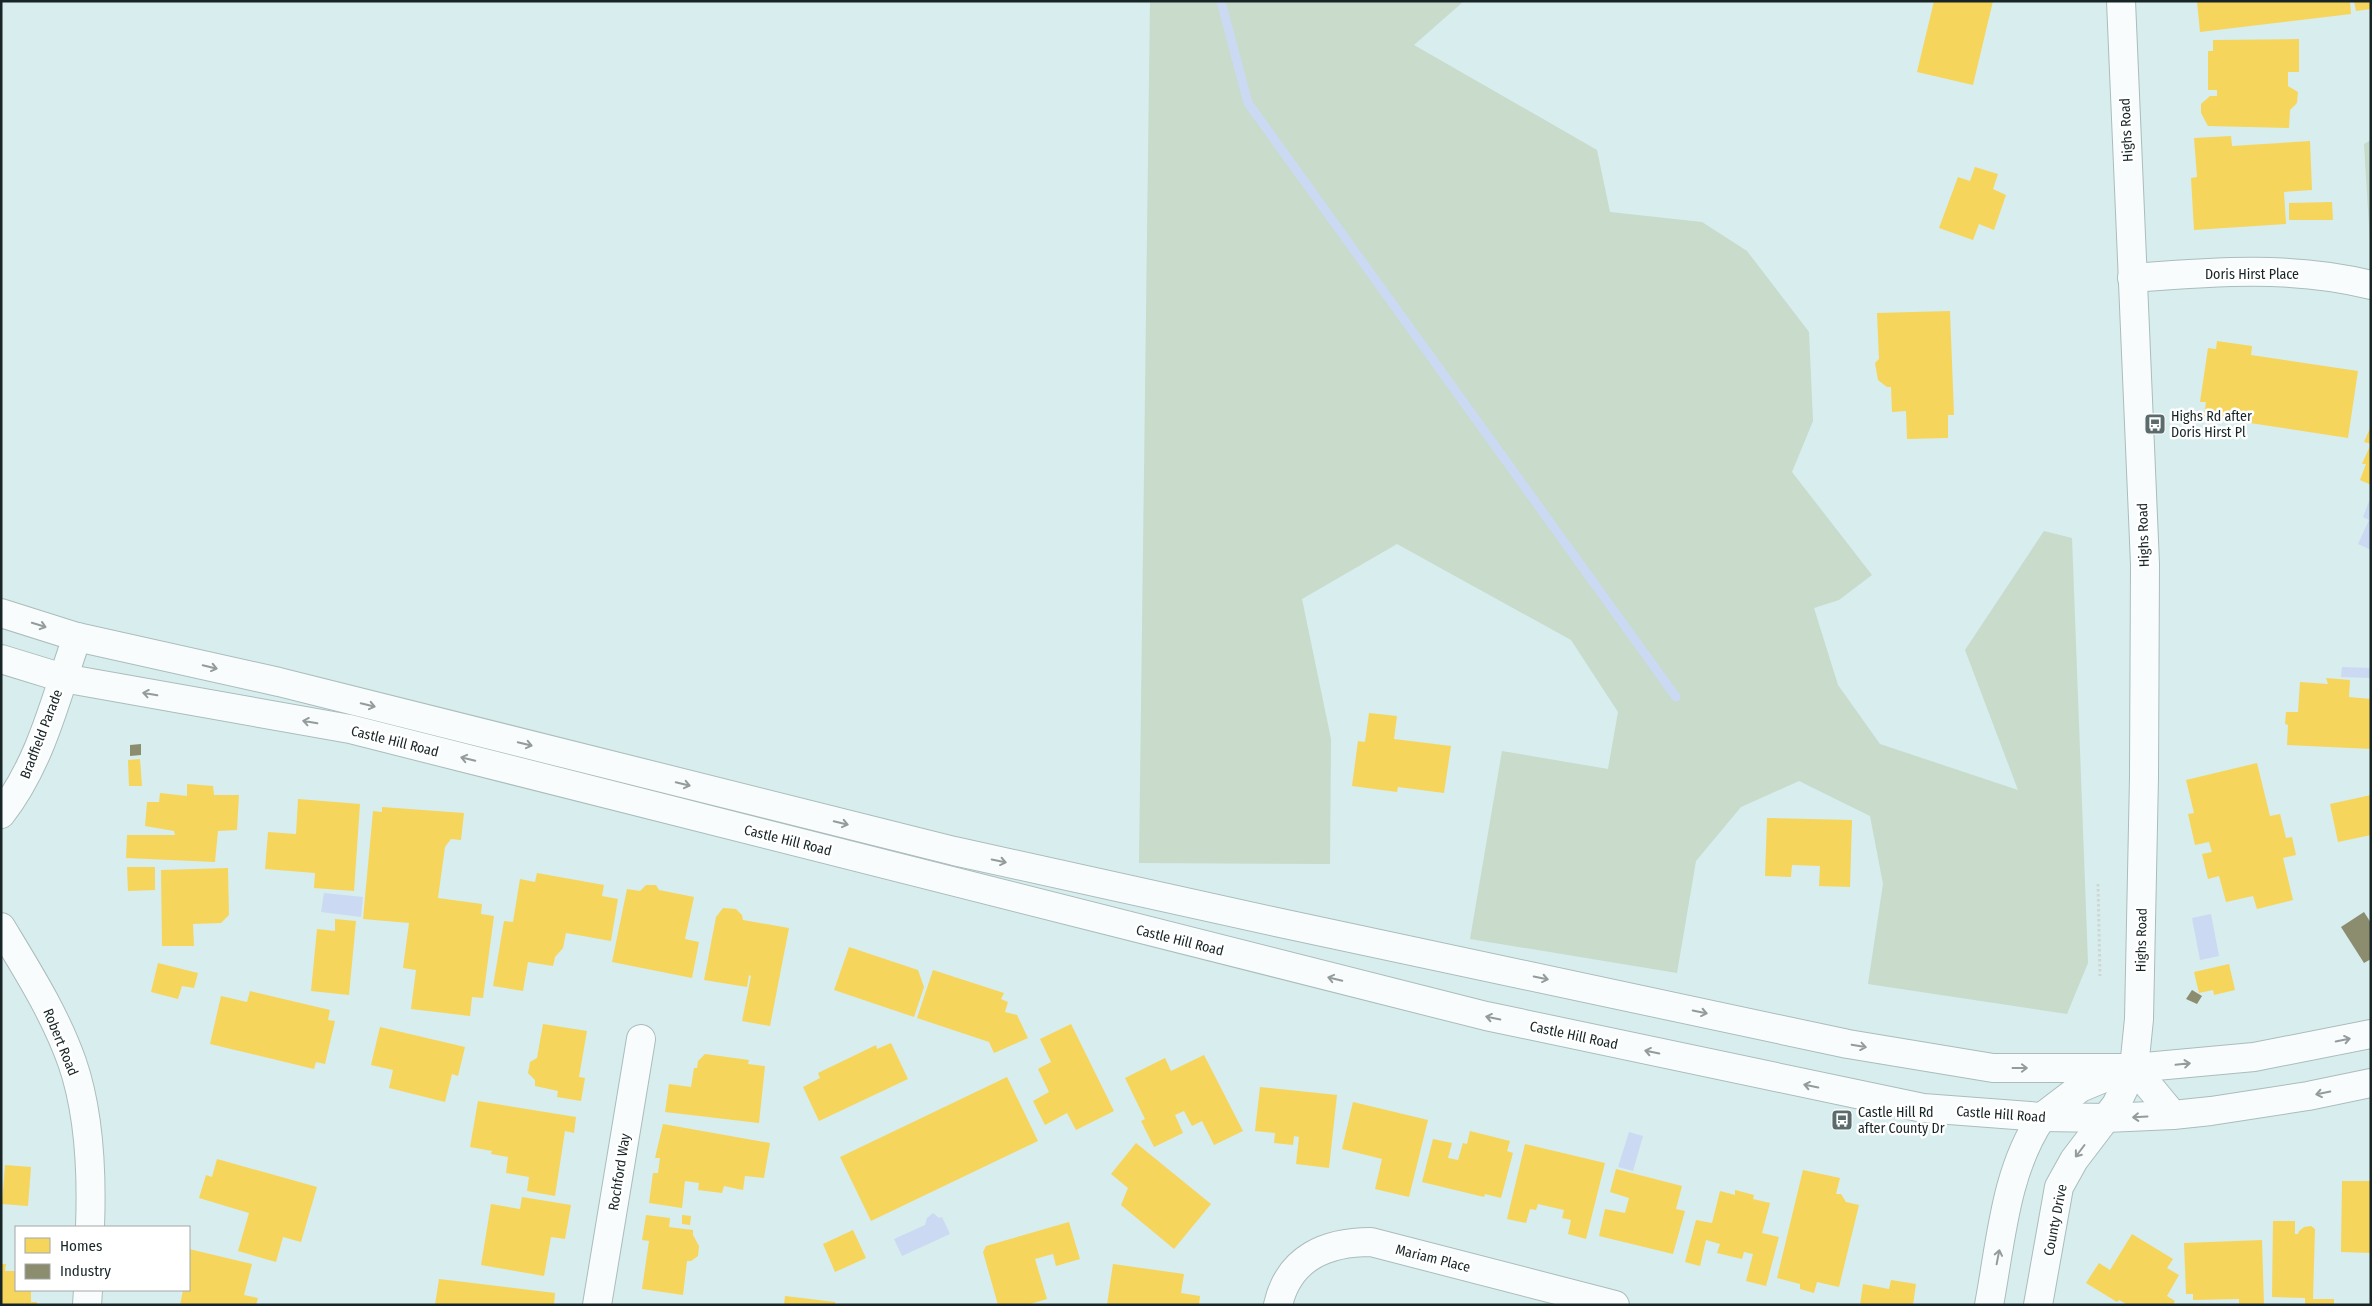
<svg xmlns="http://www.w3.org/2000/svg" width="2372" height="1306" viewBox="0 0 2372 1306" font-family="'Fira Sans Condensed',sans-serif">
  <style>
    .green { fill: #c9dbca }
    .water { fill: #cbdaf2 }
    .homes { fill: #f6d55c }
    .industry { fill: #8c8c6e }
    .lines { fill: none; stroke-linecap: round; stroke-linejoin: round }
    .stream { stroke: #cbdaf2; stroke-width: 9 }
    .minor-casing { stroke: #abbcbc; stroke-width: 30 }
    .tertiary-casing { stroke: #abbcbc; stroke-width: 30 }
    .secondary-casing { stroke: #abbcbc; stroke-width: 30 }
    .primary-casing { stroke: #abbcbc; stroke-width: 30 }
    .path { stroke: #d0d6d6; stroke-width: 3; stroke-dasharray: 2.5 2.5; stroke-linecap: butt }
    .minor { stroke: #f9fcfc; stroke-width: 28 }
    .tertiary { stroke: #f9fcfc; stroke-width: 28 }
    .secondary { stroke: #f9fcfc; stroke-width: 28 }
    .primary { stroke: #f9fcfc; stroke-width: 28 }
    .oneway { stroke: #949b9c }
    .labels { text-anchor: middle; stroke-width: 5; stroke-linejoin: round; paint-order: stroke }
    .street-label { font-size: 14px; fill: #182526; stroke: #fff }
    .poi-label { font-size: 14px; fill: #182526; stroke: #fff; text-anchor: start }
  </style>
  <rect width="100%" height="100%" fill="#d8edee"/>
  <g class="green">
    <polygon points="1150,1 1464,1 1414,45 1597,150 1610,212 1702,222 1747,251 1809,332 1813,421 1792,472 1872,575 1839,600 1814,608 1838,685 1880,744 2018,790 1965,650 2044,531 2072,538 2088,963 2067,1014 1868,984 1883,884 1870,816 1799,781 1741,807 1696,861 1677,973 1470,939 1502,751 1608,769 1618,712 1571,640 1397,544 1302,599 1331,739 1330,864 1139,863"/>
    <polygon points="2371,140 2371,259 2364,144"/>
  </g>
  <g class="water">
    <polygon points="2369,501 2371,502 2371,550 2358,544 2369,520 2363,517"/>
    <polygon points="2342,667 2371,668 2371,678 2341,677"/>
    <polygon points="324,893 363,897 361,917 321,912"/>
    <polygon points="2211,914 2219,956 2200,960 2192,918"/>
    <polygon points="1629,1132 1643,1136 1633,1171 1618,1167"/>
    <polygon points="933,1213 939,1218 942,1217 950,1234 902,1256 894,1239 925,1225 927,1218"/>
  </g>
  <g class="homes">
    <polygon points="1934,1 1993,1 1973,85 1917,72"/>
    <polygon points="2197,1 2350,1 2351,14 2200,32"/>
    <polygon points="2354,1 2371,1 2371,9 2356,11"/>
    <polygon points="2299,39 2299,72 2288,72 2288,86 2298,92 2297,103 2290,110 2289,128 2208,126 2201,113 2201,104 2210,96 2217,96 2217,90 2208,90 2208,51 2213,51 2213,40"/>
    <polygon points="2231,136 2232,146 2310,141 2312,190 2284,192 2286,224 2194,230 2191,178 2197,177 2194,138"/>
    <polygon points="1975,167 1998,174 1993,189 2006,195 1994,230 1979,224 1973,240 1939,228 1958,177 1970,181"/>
    <polygon points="2332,202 2333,220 2289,220 2289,203"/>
    <polygon points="1950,311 1954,415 1948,415 1948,438 1907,439 1906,411 1892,412 1891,387 1887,387 1878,380 1875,363 1879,359 1877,313"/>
    <polygon points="2217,341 2252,346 2251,355 2358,371 2348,438 2204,416 2206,402 2200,402 2208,348 2216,349"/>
    <polygon points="2371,426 2371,485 2360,480 2366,464 2362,464 2371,444 2364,442"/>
    <polygon points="2326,678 2350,680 2349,697 2371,699 2371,749 2287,745 2288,725 2285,724 2286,712 2298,712 2300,682 2328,684"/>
    <polygon points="1369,713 1397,716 1394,739 1451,746 1444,793 1398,787 1397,792 1352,786 1358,741 1365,742"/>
    <polygon points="140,759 142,786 129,786 128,760"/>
    <polygon points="2257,763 2270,816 2280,814 2286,838 2292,837 2296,855 2283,858 2293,900 2257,909 2253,896 2226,902 2219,876 2208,879 2202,854 2212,852 2209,842 2195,845 2188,814 2194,813 2186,780"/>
    <polygon points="187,784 213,786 214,795 239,795 237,830 218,831 215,862 126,858 127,835 175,835 174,831 145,826 147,802 159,802 160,793 187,796"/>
    <polygon points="2371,795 2371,835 2338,842 2330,804"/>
    <polygon points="298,799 360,804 354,891 314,888 315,873 265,869 268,832 296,834"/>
    <polygon points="382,807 464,813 461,840 451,839 445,847 438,898 482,904 481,914 494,916 483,998 472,997 470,1016 411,1009 416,970 403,968 409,923 363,919 373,811 382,812"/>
    <polygon points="1767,818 1852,820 1850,887 1819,886 1820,866 1792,865 1791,877 1765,876"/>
    <polygon points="127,867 155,867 155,890 128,891"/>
    <polygon points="228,868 229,915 221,923 193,924 194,946 162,946 161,870"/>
    <polygon points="537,873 604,885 602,896 618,899 611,941 566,933 563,948 555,957 553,966 528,962 523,991 493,986 504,921 513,922 520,879 535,882"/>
    <polygon points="646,885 656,885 659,890 694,897 685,939 699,942 692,978 612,962 627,889 640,891"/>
    <polygon points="723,908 736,909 742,915 743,920 789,928 770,1026 742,1021 751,976 749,975 747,987 704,980 716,917"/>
    <polygon points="335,919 356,921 349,995 311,991 317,929 335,931"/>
    <polygon points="849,947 918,970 924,987 914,1017 834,990"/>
    <polygon points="158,963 198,973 194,988 182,986 178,999 151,992"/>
    <polygon points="2229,964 2235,990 2214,995 2213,990 2199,993 2194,972"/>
    <polygon points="933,970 1004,993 1001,999 1008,1002 1005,1012 1017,1015 1028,1038 994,1053 989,1042 917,1018"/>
    <polygon points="250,991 330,1010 328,1020 335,1021 325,1064 316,1062 314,1069 210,1044 221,996 247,1002"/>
    <polygon points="543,1024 587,1031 579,1077 585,1078 581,1101 557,1097 558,1091 535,1086 535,1080 528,1073 530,1062 537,1058"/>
    <polygon points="1071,1024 1114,1111 1076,1130 1067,1113 1045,1125 1033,1101 1049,1092 1038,1069 1051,1062 1040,1039"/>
    <polygon points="380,1027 465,1047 458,1076 452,1074 445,1102 389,1088 393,1070 371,1065"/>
    <polygon points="891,1043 908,1079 819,1121 803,1087 820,1078 818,1073 876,1045 877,1049"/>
    <polygon points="705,1054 749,1060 748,1064 765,1066 759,1123 665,1112 669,1084 691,1087 694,1068 697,1068 698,1061"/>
    <polygon points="1204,1055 1243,1131 1214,1145 1202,1121 1192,1126 1184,1111 1175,1115 1183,1133 1154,1147 1141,1121 1145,1119 1125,1078 1165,1058 1171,1071"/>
    <polygon points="1007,1077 1038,1141 871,1221 840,1157"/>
    <polygon points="1260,1087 1337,1095 1329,1168 1296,1164 1299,1137 1294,1136 1293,1145 1274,1143 1275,1133 1255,1131"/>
    <polygon points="478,1101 576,1117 574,1133 565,1131 555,1196 527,1191 529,1177 506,1173 508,1157 491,1154 492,1151 470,1147"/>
    <polygon points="1353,1102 1428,1120 1409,1197 1375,1189 1382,1159 1342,1149"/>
    <polygon points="663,1124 770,1143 764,1178 745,1176 743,1190 724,1186 722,1193 698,1190 699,1183 685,1181 682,1208 649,1203 653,1173 658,1173 660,1158 655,1158"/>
    <polygon points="1470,1131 1510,1141 1507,1151 1513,1153 1501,1198 1485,1194 1484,1197 1422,1182 1433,1139 1452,1143 1448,1158 1458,1160 1463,1143 1467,1144"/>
    <polygon points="1136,1143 1211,1204 1174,1249 1121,1205 1128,1188 1111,1174"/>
    <polygon points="1525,1144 1605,1163 1586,1239 1568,1234 1571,1220 1562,1218 1564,1210 1538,1204 1536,1210 1530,1209 1526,1223 1507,1219"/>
    <polygon points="217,1159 317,1187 301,1242 283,1237 276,1262 238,1251 249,1213 199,1198 206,1175 212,1177"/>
    <polygon points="5,1165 31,1167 28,1206 2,1204"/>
    <polygon points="1616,1169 1682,1186 1676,1209 1685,1211 1673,1254 1599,1236 1605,1209 1625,1213 1629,1198 1610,1192"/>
    <polygon points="1803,1170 1840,1178 1836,1194 1841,1194 1846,1202 1859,1205 1839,1287 1817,1282 1814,1293 1800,1289 1800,1284 1777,1278"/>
    <polygon points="2342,1181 2371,1181 2371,1253 2341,1252"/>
    <polygon points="1735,1190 1754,1195 1753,1199 1770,1203 1762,1233 1779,1237 1766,1286 1746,1281 1753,1254 1744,1252 1742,1259 1717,1253 1720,1244 1706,1240 1700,1266 1685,1262 1696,1220 1712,1223 1720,1191 1735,1195"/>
    <polygon points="522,1197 571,1205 565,1239 551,1237 544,1276 481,1265 491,1204 520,1209"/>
    <polygon points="646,1215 670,1218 669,1227 693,1230 693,1235 699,1246 698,1256 691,1261 687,1261 683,1295 642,1289 649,1241 642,1240"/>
    <polygon points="682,1215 691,1216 690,1225 682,1224"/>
    <polygon points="2273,1221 2295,1221 2295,1234 2298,1234 2299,1231 2304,1227 2311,1226 2315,1229 2313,1299 2334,1299 2334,1305 2305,1305 2305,1298 2272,1297"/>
    <polygon points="1069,1222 1080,1259 1056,1266 1053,1254 1035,1259 1047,1299 1027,1305 998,1305 983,1252 986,1246"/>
    <polygon points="853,1230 866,1258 835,1272 823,1244"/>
    <polygon points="2132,1234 2173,1259 2167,1268 2179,1275 2167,1296 2175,1301 2173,1305 2128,1305 2119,1300 2117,1302 2086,1283 2099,1263 2110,1270"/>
    <polygon points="2262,1240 2264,1305 2239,1305 2239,1299 2193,1300 2193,1294 2186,1294 2184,1243"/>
    <polygon points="189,1249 252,1264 244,1295 258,1298 256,1305 180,1305 183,1290 189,1290"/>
    <polygon points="1,1264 6,1264 5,1271 16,1271 16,1290 35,1290 31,1291 31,1302 37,1302 37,1305 1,1305"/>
    <polygon points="1113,1264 1184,1274 1181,1293 1200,1296 1199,1305 1107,1305"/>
    <polygon points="439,1279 555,1293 554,1305 435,1305"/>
    <polygon points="1891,1280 1916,1284 1913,1305 1860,1305 1863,1284 1889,1289"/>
    <polygon points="785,1296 835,1302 836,1305 784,1305"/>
  </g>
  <g class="industry">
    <polygon points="141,744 141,755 130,756 130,745"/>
    <polygon points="2364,912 2371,923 2371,959 2364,963 2341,927"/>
    <polygon points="2192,990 2202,996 2197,1004 2186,999"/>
  </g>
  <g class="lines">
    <polyline class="stream" points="1221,1 1248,103 1676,697"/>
    <g class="minor-casing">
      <g id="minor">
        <path d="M 2132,278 C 2210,272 2293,265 2371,285"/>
        <path d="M 1,814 C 41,763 56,697 77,637"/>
        <path d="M 1,927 C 27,970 55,1014 72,1062 C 89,1111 92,1175 90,1227"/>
        <polyline points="87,1305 88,1290"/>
        <polyline points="597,1305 641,1039"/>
        <path d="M 1278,1305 C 1289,1257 1327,1242 1371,1242 L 1615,1305"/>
      </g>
    </g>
    <g class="tertiary-casing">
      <polyline id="tertiary" points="2121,1 2145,564 2144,777 2139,1019 2134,1068"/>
    </g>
    <g class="secondary-casing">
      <g id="secondary">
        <path d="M 1989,1305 C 2001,1242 2005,1171 2042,1117"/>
        <polyline points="2038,1305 2059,1187 2074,1160 2106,1118"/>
      </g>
    </g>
    <g class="primary-casing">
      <g id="primary">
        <polyline points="1,613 77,637 279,682 954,851 1276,922 1848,1044 1993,1068 2134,1068 2254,1057 2371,1034"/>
        <polyline points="1,659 63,678 350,729 1486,1016 1923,1108 2042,1117 2106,1118 2173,1115 2211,1111 2308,1096 2371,1083"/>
        <polyline points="2134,1068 2173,1115"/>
        <polyline points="2042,1117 2080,1088 2116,1073"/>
        <polyline points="2106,1118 2116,1105 2134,1068"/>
      </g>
    </g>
    <polyline class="path" points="2098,884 2100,976"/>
    <use href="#minor" class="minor"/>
    <use href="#tertiary" class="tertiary"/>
    <use href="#secondary" class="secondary"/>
    <use href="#primary" class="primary"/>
  </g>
  <defs><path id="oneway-shaft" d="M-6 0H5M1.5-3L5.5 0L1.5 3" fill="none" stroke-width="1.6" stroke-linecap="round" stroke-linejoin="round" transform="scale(1.25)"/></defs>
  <g class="oneway">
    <use href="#oneway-shaft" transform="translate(39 625) rotate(17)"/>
    <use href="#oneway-shaft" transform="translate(210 667) rotate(13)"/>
    <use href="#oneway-shaft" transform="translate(150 694) rotate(-170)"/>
    <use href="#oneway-shaft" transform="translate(368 705) rotate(14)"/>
    <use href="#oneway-shaft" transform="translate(310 722) rotate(-170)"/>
    <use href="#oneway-shaft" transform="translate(525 744) rotate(14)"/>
    <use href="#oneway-shaft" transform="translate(468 759) rotate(-166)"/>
    <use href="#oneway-shaft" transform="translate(683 784) rotate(14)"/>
    <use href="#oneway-shaft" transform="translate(841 823) rotate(14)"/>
    <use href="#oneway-shaft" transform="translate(999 861) rotate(12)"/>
    <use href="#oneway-shaft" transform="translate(1541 978) rotate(12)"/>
    <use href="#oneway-shaft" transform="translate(1335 979) rotate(-166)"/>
    <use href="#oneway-shaft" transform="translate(1700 1012) rotate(12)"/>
    <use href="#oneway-shaft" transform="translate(1493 1018) rotate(-168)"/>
    <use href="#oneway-shaft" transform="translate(2343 1040) rotate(-12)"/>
    <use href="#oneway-shaft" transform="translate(1859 1046) rotate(10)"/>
    <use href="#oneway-shaft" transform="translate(1652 1052) rotate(-168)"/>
    <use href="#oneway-shaft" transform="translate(2183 1064) rotate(-6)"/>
    <use href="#oneway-shaft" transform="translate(2020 1068)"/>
    <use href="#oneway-shaft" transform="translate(1811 1086) rotate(-168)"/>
    <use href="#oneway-shaft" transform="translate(2323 1093) rotate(168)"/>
    <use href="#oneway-shaft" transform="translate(2140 1117) rotate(177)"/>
    <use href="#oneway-shaft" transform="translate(2080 1151) rotate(127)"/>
    <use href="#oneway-shaft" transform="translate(1998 1257) rotate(-79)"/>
  </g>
  <defs>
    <g id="bus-square" transform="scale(1.125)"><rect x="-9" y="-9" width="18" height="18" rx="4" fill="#5b6b6c" stroke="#fff"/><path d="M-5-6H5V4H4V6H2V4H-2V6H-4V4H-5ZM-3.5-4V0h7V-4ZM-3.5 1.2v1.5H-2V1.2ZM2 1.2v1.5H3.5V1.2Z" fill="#fff"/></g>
  </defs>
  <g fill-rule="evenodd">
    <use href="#bus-square" x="2155" y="424"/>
    <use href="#bus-square" x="1842" y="1120"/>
  </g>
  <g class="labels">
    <g class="street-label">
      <text transform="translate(2126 130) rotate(-93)" y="5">Highs Road</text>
      <text x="2252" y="279">Doris Hirst Place</text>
      <text transform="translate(2143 535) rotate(-92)" y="5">Highs Road</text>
      <text transform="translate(41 734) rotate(-69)" y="5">Bradfield Parade</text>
      <text transform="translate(395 741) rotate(14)" y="5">Castle Hill Road</text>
      <text transform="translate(788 840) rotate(14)" y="5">Castle Hill Road</text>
      <text transform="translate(1180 940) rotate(14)" y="5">Castle Hill Road</text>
      <text transform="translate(2141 940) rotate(-89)" y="5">Highs Road</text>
      <text transform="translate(1574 1035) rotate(12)" y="5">Castle Hill Road</text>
      <text transform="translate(61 1042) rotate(68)" y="5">Robert Road</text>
      <text transform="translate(2001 1114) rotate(4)" y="5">Castle Hill Road</text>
      <text transform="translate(619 1172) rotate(-81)" y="5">Rochford Way</text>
      <text transform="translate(2055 1220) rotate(-79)" y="5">County Drive</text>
      <text transform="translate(1433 1258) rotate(14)" y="5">Mariam Place</text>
    </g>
    <g class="poi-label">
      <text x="2171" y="421">Highs Rd after<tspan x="2171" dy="16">Doris Hirst Pl</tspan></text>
      <text x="1858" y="1117">Castle Hill Rd<tspan x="1858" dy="16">after County Dr</tspan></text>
    </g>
  </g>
  <rect width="2372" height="1306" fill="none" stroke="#182526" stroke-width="5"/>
  <rect x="15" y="1226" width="175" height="65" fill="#ffffff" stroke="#a3a8a8"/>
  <rect x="25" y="1238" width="25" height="15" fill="#f6d55c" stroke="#a3a8a8"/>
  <text x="60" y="1251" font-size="15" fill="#182526">Homes</text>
  <rect x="25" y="1264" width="25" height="15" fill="#8c8c6e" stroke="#a3a8a8"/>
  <text x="60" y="1276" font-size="15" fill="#182526">Industry</text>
</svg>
